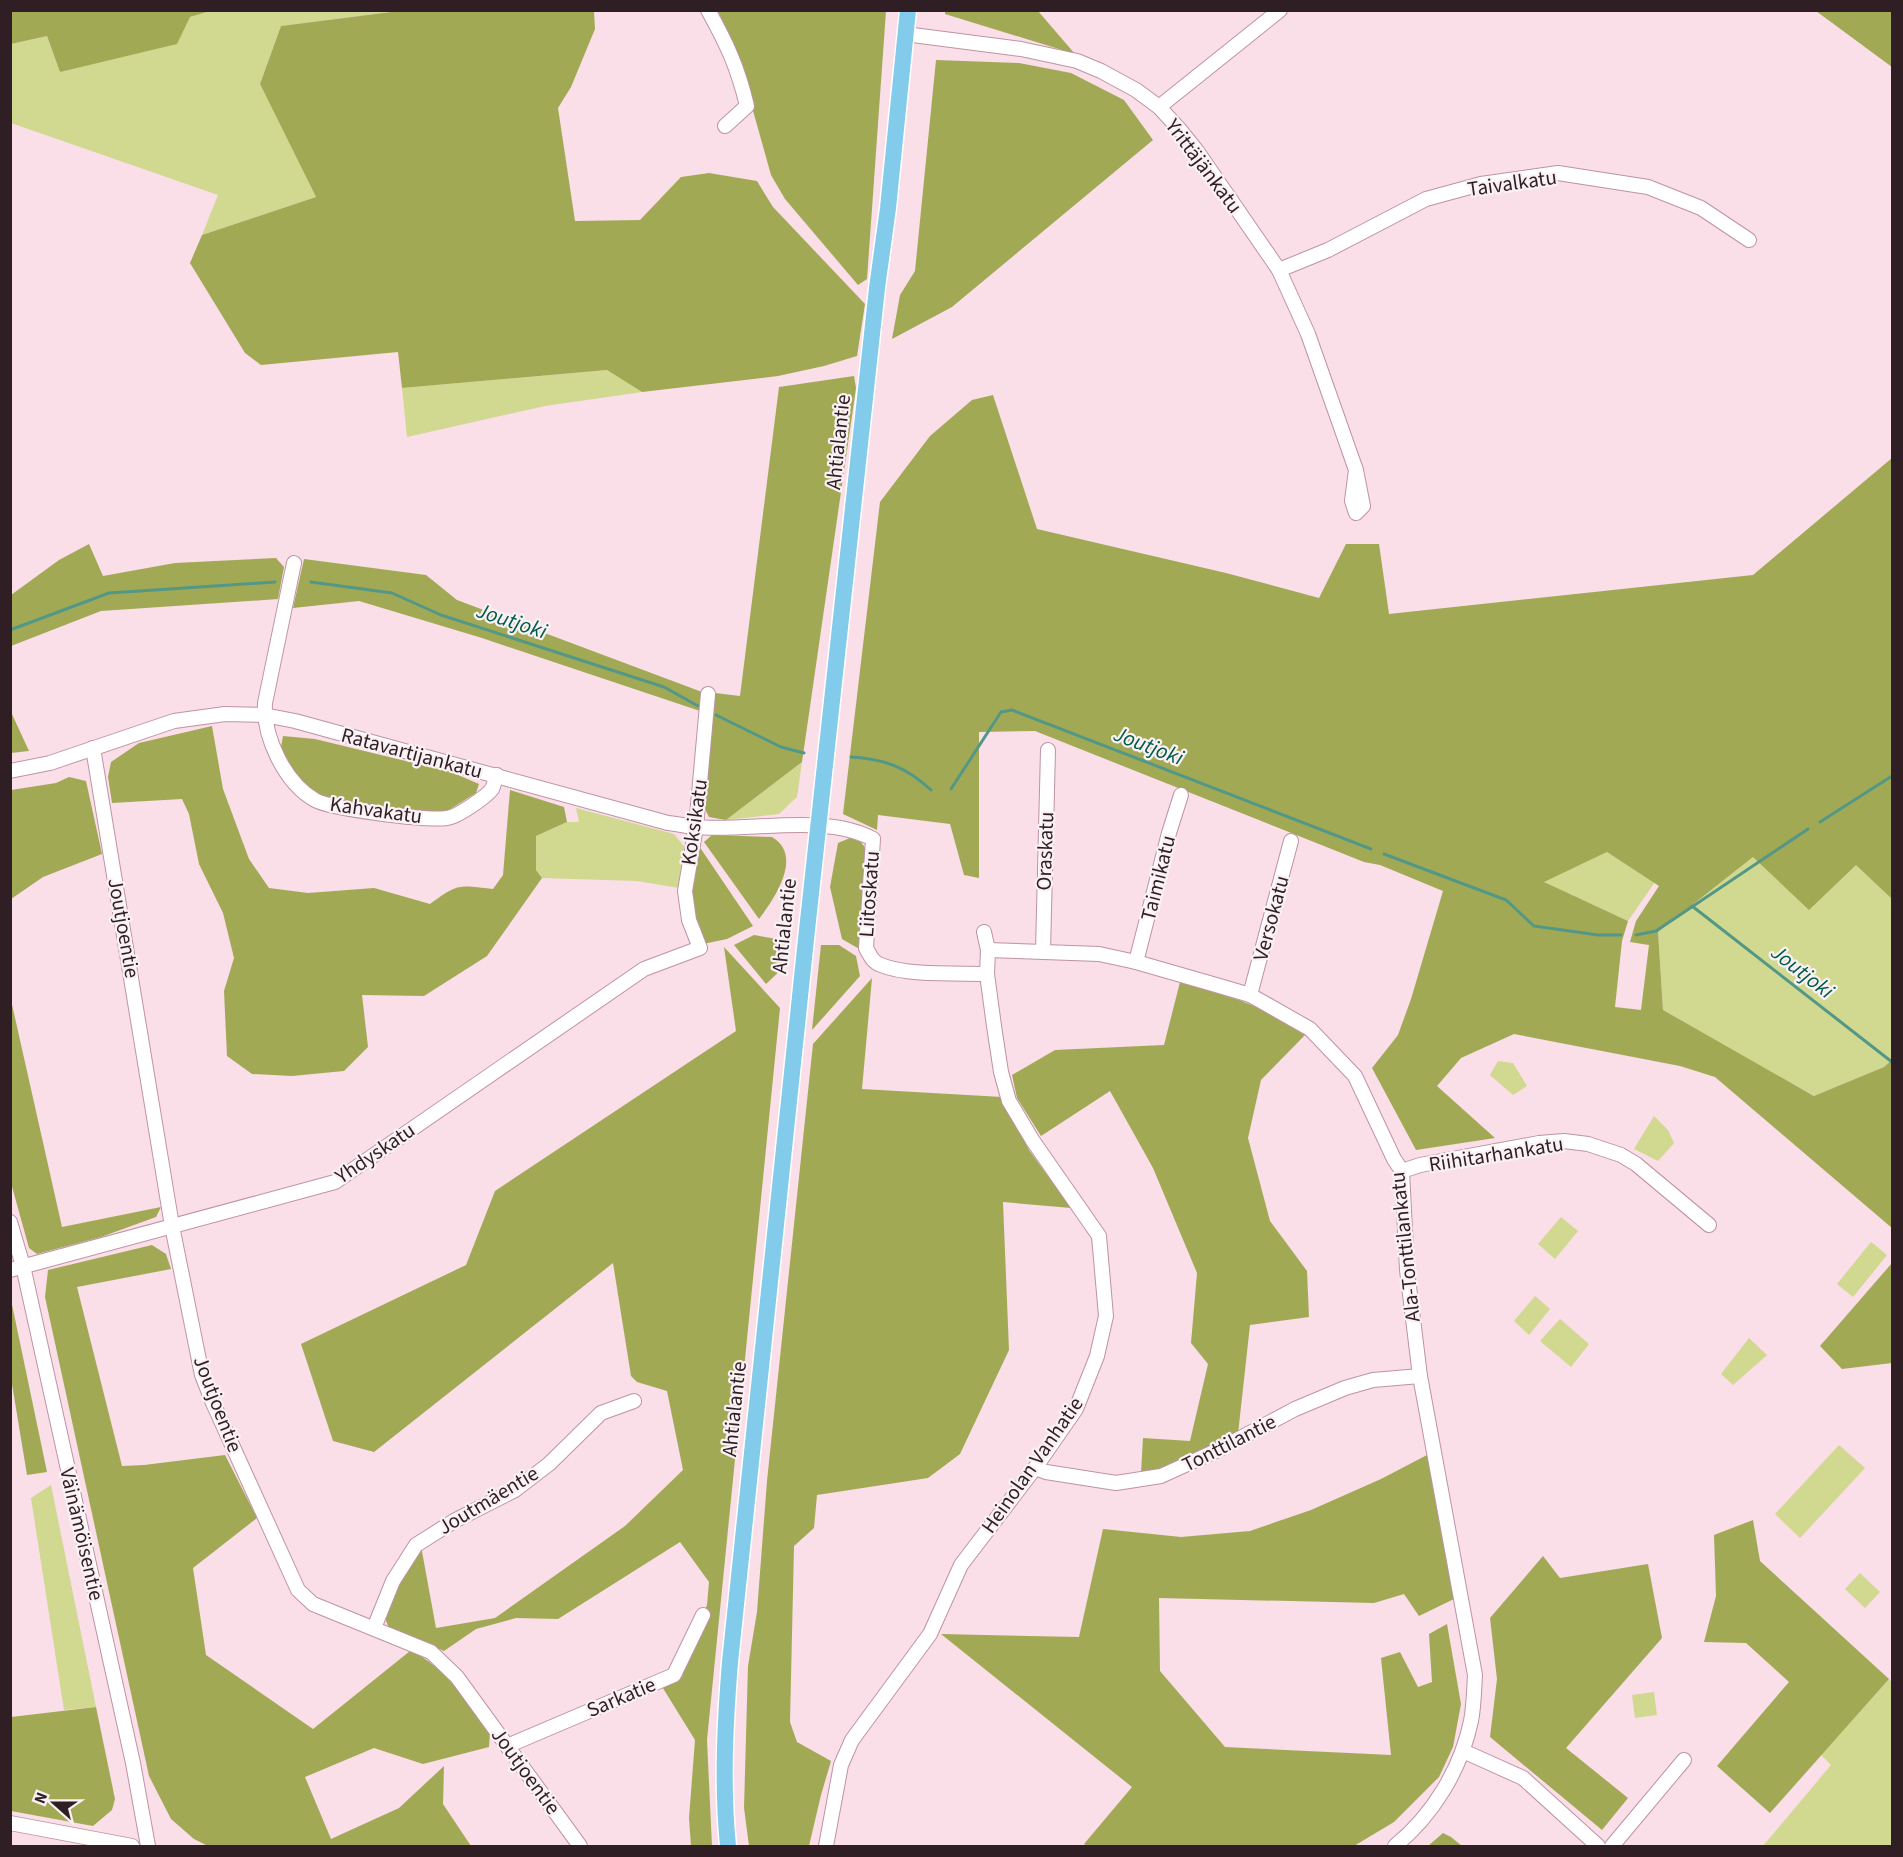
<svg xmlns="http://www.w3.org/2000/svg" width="1903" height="1857" viewBox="0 0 1903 1857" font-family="'Source Sans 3',sans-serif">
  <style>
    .green { fill: #d1d890 }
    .forest { fill: #a2a955; fill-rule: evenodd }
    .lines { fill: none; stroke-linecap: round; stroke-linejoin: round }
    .stream { stroke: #539886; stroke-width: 3 }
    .minor-casing { stroke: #bf93a5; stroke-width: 16 }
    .major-casing { stroke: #fff; stroke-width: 19 }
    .minor { stroke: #fff; stroke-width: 14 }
    .major { stroke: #83cbeb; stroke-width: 16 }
    .labels { text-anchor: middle; stroke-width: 4.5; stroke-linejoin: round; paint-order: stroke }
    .street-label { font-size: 21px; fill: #2f1f25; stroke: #faf1f4 }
    .water-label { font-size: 22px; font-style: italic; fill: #005d4a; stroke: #faf1f4 }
  </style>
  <rect width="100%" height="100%" fill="#fadee8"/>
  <g class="green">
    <polygon points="210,11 399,11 281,26 260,84 316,197 202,235 218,195 11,123 11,44 47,36 60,72 190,17"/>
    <polygon points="607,370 642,392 545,406 407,437 402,388"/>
    <polygon points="802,762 797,797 779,814 726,820"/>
    <polygon points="576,808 674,834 686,849 679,888 637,881 542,878 536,870 536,836 567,822 579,822"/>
    <polygon points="1607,852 1655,882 1628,921 1543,882"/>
    <polygon points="1753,857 1856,864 1892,899 1892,1060 1884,1067 1815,1096 1730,1050 1663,1010 1658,932"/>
    <polygon points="1498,1061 1513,1063 1527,1086 1513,1095 1490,1075"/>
    <polygon points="1654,1116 1668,1130 1674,1143 1658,1161 1634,1149"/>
    <polygon points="1561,1217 1578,1231 1555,1259 1538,1244"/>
    <polygon points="1871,1242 1887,1255 1853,1297 1837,1284"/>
    <polygon points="1535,1296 1550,1309 1529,1335 1514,1321"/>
    <polygon points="1560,1319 1589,1344 1571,1367 1540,1341"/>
    <polygon points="1749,1338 1767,1355 1733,1385 1721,1374"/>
    <polygon points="1839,1445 1865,1468 1800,1538 1775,1514"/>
    <polygon points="51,1485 96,1707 64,1710 31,1498"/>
    <polygon points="1860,1573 1880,1592 1865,1608 1845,1589"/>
    <polygon points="1889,1679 1892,1683 1892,1846 1763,1846 1831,1765 1821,1755"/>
    <polygon points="1654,1692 1657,1715 1635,1718 1632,1695"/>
  </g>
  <g class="forest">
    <polygon points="11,10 210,10 210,11 190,17 177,44 60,72 47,36 11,44"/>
    <polygon points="399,11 594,11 595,29 571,87 558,108 575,221 640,220 681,177 709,173 757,181 773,207 865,304 857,356 824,366 778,376 642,392 607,370 402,388 398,352 261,365 245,353 190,263 202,235 316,197 260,84 281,26"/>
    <polygon points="718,11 886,11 867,279 858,285 785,199 771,175 738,57"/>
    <polygon points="945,11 1038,11 1075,54 945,14"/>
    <polygon points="1816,11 1892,11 1892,67"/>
    <polygon points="936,60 1019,63 1071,73 1124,100 1153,140 952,307 892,339 900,295 915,271"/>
    <polygon points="854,376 856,388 802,762 726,820 709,817 703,805 715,693 740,696 779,387"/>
    <path d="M 993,395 L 1037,529 L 1226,573 L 1319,598 L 1346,544 L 1379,544 L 1389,614 L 1753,575 L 1892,458 L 1892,899 L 1856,865 L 1809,910 L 1753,857 L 1658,932 L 1663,1010 L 1814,1096 L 1884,1067 L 1892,1060 L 1892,1228 L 1715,1077 L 1680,1066 L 1514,1034 L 1461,1058 L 1437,1086 L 1495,1138 L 1416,1150 L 1372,1068 L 1398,1035 L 1411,999 L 1443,891 L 1380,865 L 1364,862 L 1035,731 L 979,732 L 979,878 L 964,875 L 950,824 L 878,815 L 877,830 L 843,814 L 880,502 L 930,436 L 972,400 ZM 1607,852 L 1659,886 L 1636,921 L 1630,942 L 1649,945 L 1641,1010 L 1615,1007 L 1622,941 L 1628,921 L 1544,882 Z"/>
    <polygon points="89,544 103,576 175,563 276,558 284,567 278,599 101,611 11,646 11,595 59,560"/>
    <polygon points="304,559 426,575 457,600 702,692 700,711 482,638 359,601 293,608"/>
    <polygon points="10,712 11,712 29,751 11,753"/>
    <path d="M 212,726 L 223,789 L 249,859 L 269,888 L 308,893 L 374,888 L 430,904 C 458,883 459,885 493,889 L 503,875 L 510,790 L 564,807 L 567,822 L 536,836 L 536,870 L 542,878 L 487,956 L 424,996 L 362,995 L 368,1047 L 344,1071 L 292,1076 L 252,1074 L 227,1056 L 224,991 L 234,958 L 223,913 L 199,864 L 189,814 L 182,799 L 112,803 L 108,777 L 111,762 L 139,743 Z"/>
    <polygon points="283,736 315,739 451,772 479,784 476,793 444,813 362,805 317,794 294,776 281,747"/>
    <polygon points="69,777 86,781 102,854 43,877 11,899 11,790 56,783"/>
    <path d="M 712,835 L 772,837 C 804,856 774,899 759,919 L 704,842 Z"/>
    <polygon points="850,838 861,842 868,852 861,950 842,939 830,887 838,843"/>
    <polygon points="699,846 753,926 727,939 703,944 693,918 689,890"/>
    <polygon points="754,935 783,940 784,967 766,984 734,945"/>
    <polygon points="821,945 839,945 856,956 860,976 812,1030"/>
    <polygon points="724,947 780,1008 707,1740 712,1846 691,1846 689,1818 695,1740 661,1685 683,1676 678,1667 707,1605 709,1582 680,1542 558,1619 516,1618 476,1629 444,1651 389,1628 384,1616 397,1582 421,1546 436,1628 495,1618 625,1526 683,1470 667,1391 637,1382 631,1376 613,1263 374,1452 333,1441 301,1344 466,1265 495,1191 736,1031"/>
    <polygon points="872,978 862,1089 1002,1097 1029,1150 1071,1208 1003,1202 1009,1350 960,1454 928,1478 817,1495 814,1528 794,1546 790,1722 797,1742 831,1761 821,1795 809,1846 749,1846 744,1808 748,1666 757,1612 767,1481 813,1044"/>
    <polygon points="1180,982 1239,1000 1269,1012 1306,1034 1261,1080 1248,1138 1270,1221 1307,1271 1309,1317 1250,1325 1238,1434 1159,1471 1141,1473 1143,1438 1190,1441 1208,1364 1191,1343 1197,1273 1153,1168 1110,1091 1041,1136 1017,1098 1012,1075 1055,1050 1164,1045"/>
    <polygon points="11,1000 62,1227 161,1207 156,1217 101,1237 37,1254 29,1248 11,1183"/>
    <path d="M 152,1245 L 166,1254 L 171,1269 L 77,1287 L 122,1466 L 144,1465 L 225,1455 L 257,1518 L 193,1568 L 206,1655 L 313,1729 L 410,1651 C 446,1666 467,1703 490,1733 L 489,1747 L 423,1764 L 374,1748 L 305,1777 L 331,1839 L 399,1808 L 444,1766 L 443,1804 L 471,1846 L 208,1846 L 194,1839 L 171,1819 L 149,1776 L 45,1297 L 48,1270 Z"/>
    <polygon points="1892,1263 1892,1363 1842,1369 1820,1346"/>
    <polygon points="10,1295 47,1472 27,1475 11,1378"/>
    <polygon points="1427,1455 1454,1599 1419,1616 1404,1594 1374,1603 1159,1598 1160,1671 1225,1747 1391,1755 1381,1658 1400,1652 1418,1687 1432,1682 1429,1634 1447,1624 1461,1704 1453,1747 1439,1777 1394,1822 1354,1846 1087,1846 1084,1844 1132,1787 941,1634 1079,1637 1103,1529 1181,1537 1250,1531 1311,1510 1381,1479"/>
    <polygon points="1753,1520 1760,1561 1889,1679 1770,1813 1717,1766 1789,1682 1746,1643 1704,1642 1716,1596 1714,1535"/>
    <polygon points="1543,1556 1560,1578 1648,1564 1662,1638 1566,1748 1628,1798 1602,1830 1490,1737 1497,1679 1490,1618"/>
    <polygon points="96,1707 115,1799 112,1810 93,1826 11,1811 11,1717"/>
    <polygon points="1443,1833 1451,1837 1462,1846 1428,1846"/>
  </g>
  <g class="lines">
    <g class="stream">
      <polyline points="311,582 392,593 441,615 664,687 698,706"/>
      <polyline points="10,630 109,593 275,582"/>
      <polyline points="716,715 781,747 804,753"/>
      <path d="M 851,757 C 885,759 906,767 931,790"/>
      <polyline points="951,789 1001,712 1012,710 1371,849"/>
      <polyline points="1820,822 1892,776"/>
      <polyline points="1384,854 1506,900 1534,926 1598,935 1621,935"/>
      <polyline points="1692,906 1892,1062"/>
      <polyline points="1636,935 1656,931 1808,829"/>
    </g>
    <g class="minor-casing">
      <g id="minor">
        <path d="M 708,10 C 727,44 738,68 747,106 L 725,126"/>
        <polyline points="905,34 1021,49 1077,61 1101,71 1136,90 1159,107 1181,131 1197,151 1279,270 1308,334 1356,470 1352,501 1356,513 1363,506 1356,470"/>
        <polyline points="1159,107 1280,10"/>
        <polyline points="1279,270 1328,250 1426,199 1481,184 1558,173 1648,187 1701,208 1749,240"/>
        <path d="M 294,563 L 265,703 C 263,737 285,783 315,800 C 331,809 428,821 447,818 C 457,817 486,797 492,789 C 494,785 495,779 497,775"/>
        <polyline points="93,748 172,1226 202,1375 213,1403 298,1590 313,1604 431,1652 457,1677 580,1846"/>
        <path d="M 10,771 L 50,763 L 174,721 L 225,714 L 264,715 L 295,721 L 668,823 C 677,824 686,826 695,827 C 748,832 826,813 873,839 L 866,948 C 870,955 872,962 881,965 C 907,976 958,973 987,974"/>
        <path d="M 988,950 L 1099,954 L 1136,962 L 1216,985 L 1250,995 L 1266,1004 L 1310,1029 L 1355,1076 L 1394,1159 L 1402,1171 L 1407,1270 L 1420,1376 L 1475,1675 C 1474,1690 1474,1706 1471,1721 C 1461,1769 1433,1815 1395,1846"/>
        <polyline points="1043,951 1048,750"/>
        <polyline points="1136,962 1169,833 1181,795"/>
        <polyline points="1250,995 1291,841"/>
        <polyline points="1402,1171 1420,1165 1539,1143 1564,1141 1588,1144 1621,1155 1636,1164 1709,1225"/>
        <polyline points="10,1222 23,1266 133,1763 148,1846"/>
        <polyline points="10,1270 335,1182 644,969 700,948 689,920 685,891 696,827 708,694"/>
        <polyline points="1035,1468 1046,1472 1116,1483 1161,1476 1218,1450 1295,1409 1345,1388 1373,1380 1420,1376"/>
        <polyline points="374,1628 393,1581 416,1545 454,1521 515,1490 549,1464 601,1413 634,1401"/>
        <polyline points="507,1746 674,1675 703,1615"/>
        <polyline points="1463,1751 1523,1778 1598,1846"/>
        <polyline points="10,1823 132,1846"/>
        <polyline points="826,1846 841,1765 852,1740 930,1634 961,1565 1035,1468 1076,1409 1097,1356 1106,1316 1099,1236 1033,1141 1009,1101 1001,1072 994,1026 987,974 988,950 984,932"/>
        <polyline points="1612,1846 1684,1760"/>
      </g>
    </g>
    <g class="major-casing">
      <path id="major" d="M 728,1846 C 722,1785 725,1724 730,1662 L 807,930 L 877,288 L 888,208 L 908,10"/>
    </g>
    <use href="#minor" class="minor"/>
    <use href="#major" class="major"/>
  </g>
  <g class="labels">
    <g class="street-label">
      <text transform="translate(1204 166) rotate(53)" y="7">Yrittäjänkatu</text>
      <text transform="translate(1512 183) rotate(-8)" y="7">Taivalkatu</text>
      <text transform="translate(838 442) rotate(-84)" y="7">Ahtialantie</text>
      <text transform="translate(412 753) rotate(15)" y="7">Ratavartijankatu</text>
      <text transform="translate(376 810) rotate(8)" y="7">Kahvakatu</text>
      <text transform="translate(694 822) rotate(-82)" y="7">Koksikatu</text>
      <text transform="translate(1045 851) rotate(-88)" y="7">Oraskatu</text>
      <text transform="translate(1158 878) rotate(-76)" y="7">Taimikatu</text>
      <text transform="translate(869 894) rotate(-86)" y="7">Liitoskatu</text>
      <text transform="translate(1271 918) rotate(-75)" y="7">Versokatu</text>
      <text transform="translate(784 926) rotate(-84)" y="7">Ahtialantie</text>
      <text transform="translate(124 928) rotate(80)" y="7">Joutjoentie</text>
      <text transform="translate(375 1153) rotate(-34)" y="7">Yhdyskatu</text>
      <text transform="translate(1496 1154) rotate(-9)" y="7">Riihitarhankatu</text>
      <text transform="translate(1405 1247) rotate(-96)" y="7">Ala-Tonttilankatu</text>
      <text transform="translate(218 1404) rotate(69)" y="7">Joutjoentie</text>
      <text transform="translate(734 1409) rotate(-84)" y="7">Ahtialantie</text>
      <text transform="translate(1229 1443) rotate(-27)" y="7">Tonttilantie</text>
      <text transform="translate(1032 1465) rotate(-55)" y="7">Heinolan Vanhatie</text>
      <text transform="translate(488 1500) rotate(-31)" y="7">Joutmäentie</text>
      <text transform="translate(82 1534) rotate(77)" y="7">Väinämöisentie</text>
      <text transform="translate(621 1697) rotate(-23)" y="7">Sarkatie</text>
      <text transform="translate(526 1771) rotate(54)" y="7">Joutjoentie</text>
    </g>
    <g class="water-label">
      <text transform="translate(512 620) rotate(18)" y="8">Joutjoki</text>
      <text transform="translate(1149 745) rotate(21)" y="8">Joutjoki</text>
      <text transform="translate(1803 971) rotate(38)" y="8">Joutjoki</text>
    </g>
  </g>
  <rect width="1903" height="1857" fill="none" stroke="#2f1f25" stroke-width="24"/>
  <g transform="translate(54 1803) rotate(291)" stroke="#faf1f4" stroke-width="4.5" paint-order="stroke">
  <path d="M0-4.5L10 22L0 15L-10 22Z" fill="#2f1f25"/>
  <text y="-9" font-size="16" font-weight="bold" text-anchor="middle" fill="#2f1f25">N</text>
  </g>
</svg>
